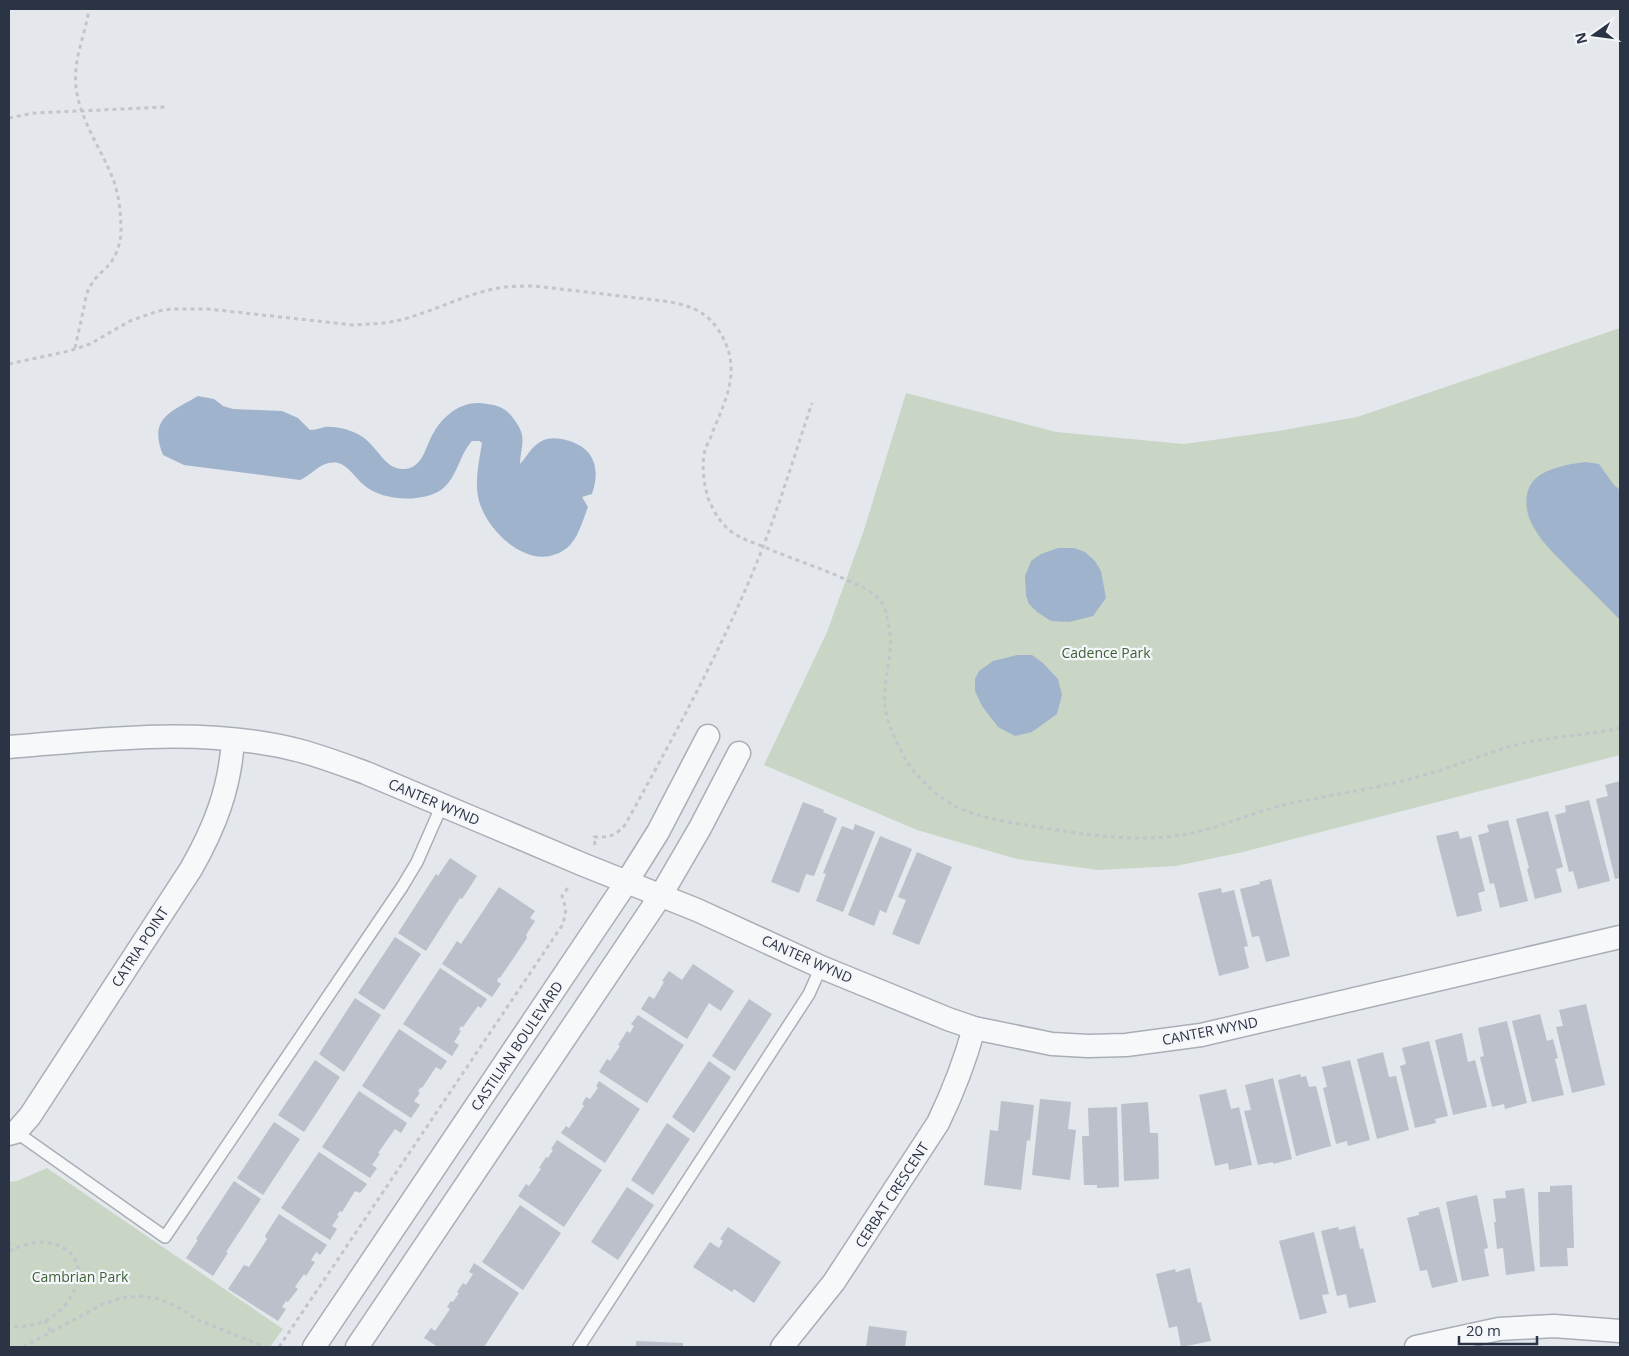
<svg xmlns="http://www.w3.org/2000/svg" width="1629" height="1356" viewBox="0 0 1629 1356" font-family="'Open Sans',sans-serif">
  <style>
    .green { fill: #c9d6c5 }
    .water { fill: #9fb4cc }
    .building { fill: #bbc0ca }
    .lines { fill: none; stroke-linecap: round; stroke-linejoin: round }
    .lane-casing { stroke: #a9aeb7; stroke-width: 14 }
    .street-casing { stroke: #a9aeb7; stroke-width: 25 }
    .path { stroke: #c2c5cb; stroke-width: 3; stroke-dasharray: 4 4; stroke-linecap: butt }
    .lane { stroke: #f7f8fa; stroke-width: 11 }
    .street { stroke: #f7f8fa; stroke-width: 22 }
    .labels { text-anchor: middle; stroke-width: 4.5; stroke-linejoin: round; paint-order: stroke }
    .park-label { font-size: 14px; fill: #3f6138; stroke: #f4f6f9 }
    .street-label { font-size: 14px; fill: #2b3445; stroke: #f4f6f9 }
  </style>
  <rect width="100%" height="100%" fill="#e4e7ec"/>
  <g class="green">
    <polygon points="1620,328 1620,755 1243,852 1176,866 1098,870 1017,859 917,830 764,765 827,632 864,530 906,393 1056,432 1184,444 1278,431 1357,417"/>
    <polygon points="47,1168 283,1329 270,1347 9,1347 9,1182 17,1181"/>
  </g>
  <g class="water">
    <path d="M 198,396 L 214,399 L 223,406 L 233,409 L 282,411 L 298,418 L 310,430 C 315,430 320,428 325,427 C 336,426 352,430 361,436 C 377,445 385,471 405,469 C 424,467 425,446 434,432 C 445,413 465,399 487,404 C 498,405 507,409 513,418 C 528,437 521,443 520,464 C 526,458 531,447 540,442 C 548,437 558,438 566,440 C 594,447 601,468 592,494 L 582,497 L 588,507 C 583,520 578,539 567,548 C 532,575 488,533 479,501 C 474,482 479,462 482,443 L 479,441 L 472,441 C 459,455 457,479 441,490 C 421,503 382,501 364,485 C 356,479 348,465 338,463 C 321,460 313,475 300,480 L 184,465 L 163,455 C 148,418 171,412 198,396 Z"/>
    <path d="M 1586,462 L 1599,464 L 1614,485 L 1620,490 L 1620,620 C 1605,605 1590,589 1574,574 C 1560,559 1544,546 1534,528 C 1525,514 1522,491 1536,478 C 1549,467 1570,464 1586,462 Z"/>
    <polygon points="1058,548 1074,548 1085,552 1095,561 1101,571 1106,598 1093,616 1069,622 1051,621 1037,612 1029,604 1026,596 1025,576 1031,561 1041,554"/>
    <polygon points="1017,655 1032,655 1043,663 1058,679 1062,695 1057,714 1032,732 1015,736 998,727 982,706 975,691 975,679 979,671 993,661"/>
  </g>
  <g class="building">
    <polygon points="1620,781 1620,878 1615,879 1596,799 1608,796 1605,785"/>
    <polygon points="1589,800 1610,881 1578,889 1573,871 1569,872 1555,815 1566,812 1565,806"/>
    <polygon points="803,802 824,810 823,812 837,818 814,876 806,874 799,893 771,882"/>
    <polygon points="1548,811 1563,867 1556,869 1562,892 1535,899 1527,869 1529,868 1516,819"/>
    <polygon points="1508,820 1528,901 1500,908 1494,883 1490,884 1478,835 1489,832 1487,825"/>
    <polygon points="855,824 875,832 843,912 816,901 826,874 823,873 842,826 853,830"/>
    <polygon points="1458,831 1460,839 1471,836 1485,891 1478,893 1482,911 1457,917 1436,836"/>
    <polygon points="880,836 912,849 886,913 880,910 874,926 848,915"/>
    <polygon points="917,852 952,867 919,945 892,934 906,900 898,897"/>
    <polygon points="450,858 477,876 462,899 460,898 426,951 398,933 436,874 438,876"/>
    <polygon points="1271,879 1290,956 1266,962 1259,936 1252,937 1240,889 1260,884 1259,882"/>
    <polygon points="499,887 535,911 530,918 535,921 526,935 527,938 500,978 499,977 497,981 501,984 492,997 442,964 457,941 461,944"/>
    <polygon points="1221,888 1222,893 1234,890 1248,946 1244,947 1249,968 1219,976 1198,893"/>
    <polygon points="395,937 421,954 384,1010 358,993"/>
    <polygon points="693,964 734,991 721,1011 709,1003 687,1039 641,1009 649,996 654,999 664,982 662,981 669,971 682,980"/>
    <polygon points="440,968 487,999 481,1008 478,1006 463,1027 461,1026 459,1030 461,1031 454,1042 459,1045 452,1056 403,1024"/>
    <polygon points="355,998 381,1015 344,1072 319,1054"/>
    <polygon points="749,999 772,1014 735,1071 712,1056"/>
    <polygon points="1586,1004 1605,1085 1572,1093 1556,1027 1563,1026 1559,1010"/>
    <polygon points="1540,1014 1547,1041 1553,1039 1558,1058 1555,1059 1564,1095 1532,1102 1512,1021"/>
    <polygon points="638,1015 684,1045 647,1103 599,1072 607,1059 610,1061 620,1046 618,1045 627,1031 630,1033 634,1026 631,1024"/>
    <polygon points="1507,1021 1527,1103 1505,1109 1504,1104 1492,1107 1480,1057 1484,1056 1478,1028"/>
    <polygon points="399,1029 447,1061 441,1070 436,1067 422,1088 421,1087 418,1091 420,1093 414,1101 420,1105 411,1118 362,1086"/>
    <polygon points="1462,1033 1468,1062 1475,1060 1487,1107 1453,1115 1435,1040"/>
    <polygon points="1429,1041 1448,1116 1435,1119 1436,1123 1415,1128 1400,1066 1406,1064 1402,1048"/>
    <polygon points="1383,1052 1389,1077 1396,1076 1409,1130 1377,1139 1357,1059"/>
    <polygon points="315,1060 340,1077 304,1132 278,1115"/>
    <polygon points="1350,1060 1370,1140 1348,1146 1347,1141 1336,1144 1323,1088 1327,1087 1322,1067"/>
    <polygon points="709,1061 731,1077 694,1133 672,1117"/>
    <polygon points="1300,1074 1301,1077 1306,1076 1309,1087 1316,1086 1331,1146 1296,1156 1278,1080"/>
    <polygon points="1273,1078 1292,1159 1273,1164 1273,1162 1258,1165 1244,1111 1251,1110 1245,1085"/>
    <polygon points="599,1081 640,1109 605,1163 561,1133 566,1126 569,1128 584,1106 582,1104 586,1097 590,1099 598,1088 596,1086"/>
    <polygon points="1226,1089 1231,1109 1239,1107 1252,1165 1229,1170 1228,1163 1215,1166 1199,1095"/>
    <polygon points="359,1091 407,1123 401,1133 395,1129 378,1153 380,1154 372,1165 377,1168 370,1178 322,1147"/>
    <polygon points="1040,1099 1071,1102 1068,1129 1076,1130 1070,1180 1032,1175"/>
    <polygon points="1001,1101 1034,1105 1030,1141 1027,1140 1021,1190 984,1185 990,1130 998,1131"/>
    <polygon points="1148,1102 1150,1133 1158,1133 1159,1179 1124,1181 1121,1104"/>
    <polygon points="1117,1107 1119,1187 1097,1188 1097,1185 1084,1185 1082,1136 1089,1136 1088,1108"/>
    <polygon points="274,1122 300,1139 263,1195 237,1178"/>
    <polygon points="667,1123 690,1139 653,1195 631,1180"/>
    <polygon points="557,1140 602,1170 564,1227 518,1196 526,1184 529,1186 541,1169 539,1168 546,1157 548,1158 553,1150 551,1149"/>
    <polygon points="319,1152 367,1184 360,1193 355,1191 342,1212 340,1211 337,1215 339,1216 332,1226 337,1229 330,1240 281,1208"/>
    <polygon points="234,1181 261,1199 226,1252 228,1253 213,1276 186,1258 198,1240 196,1239"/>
    <polygon points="1572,1185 1574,1248 1567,1248 1568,1266 1540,1267 1538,1192 1550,1192 1550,1186"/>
    <polygon points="627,1187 654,1205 618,1260 591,1242"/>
    <polygon points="1524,1188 1535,1271 1506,1275 1503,1248 1497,1249 1494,1222 1496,1222 1493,1199 1506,1198 1505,1191"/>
    <polygon points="1477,1195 1488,1248 1484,1249 1489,1276 1462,1281 1446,1202"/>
    <polygon points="520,1205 561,1233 523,1290 482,1262"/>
    <polygon points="1439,1207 1458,1282 1432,1288 1427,1270 1420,1271 1407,1218 1419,1215 1419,1212"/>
    <polygon points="279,1214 327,1245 320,1255 316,1252 311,1260 315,1262 306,1276 304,1274 295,1287 298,1289 288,1302 286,1301 282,1307 286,1309 278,1321 228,1289 244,1265 249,1267 267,1239 265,1236"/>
    <polygon points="1355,1226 1360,1249 1363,1248 1376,1302 1349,1308 1346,1294 1337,1296 1321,1231 1338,1227 1339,1230"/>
    <polygon points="728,1227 781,1262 754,1303 734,1289 732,1292 693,1267 710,1242 719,1248 723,1241 720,1239"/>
    <polygon points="1314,1232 1329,1294 1322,1295 1327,1313 1300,1320 1279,1241"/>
    <polygon points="474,1263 519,1293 484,1347 438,1347 424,1338 431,1328 435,1331 450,1309 447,1307 451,1301 453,1302 459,1293 457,1292 463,1283 466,1285 473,1274 469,1272"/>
    <polygon points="1190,1268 1198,1303 1201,1302 1211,1341 1181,1347 1177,1326 1169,1328 1156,1274 1175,1269 1176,1272"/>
    <polygon points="869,1326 907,1331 905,1347 866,1347"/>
    <polygon points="636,1341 683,1343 683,1347 636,1347"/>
  </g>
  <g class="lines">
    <g class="lane-casing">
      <g id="lane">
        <polyline points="16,1132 165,1237 402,887 417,862 442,805"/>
        <polyline points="579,1347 809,994 821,967"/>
      </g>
    </g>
    <g class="street-casing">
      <g id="street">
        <path d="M 9,747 C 106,739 205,726 301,751 C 323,757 344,765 366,773 L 584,865 L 697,910 L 821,967 L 948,1019 L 974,1028 L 1052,1044 L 1088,1046 L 1126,1045 L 1201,1035 L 1620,937"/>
        <path d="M 9,1134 L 16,1132 L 30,1116 L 191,869 C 215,827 230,788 233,740"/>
        <polyline points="314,1347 626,883 658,832 708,736"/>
        <polyline points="357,1347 661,895 700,828 739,753"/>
        <path d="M 782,1347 L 834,1282 L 938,1123 C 953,1092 965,1061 974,1028"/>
        <polyline points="1416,1347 1499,1329 1554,1326 1620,1331"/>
      </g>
    </g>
    <g class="path">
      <polyline points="9,118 34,113 166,107"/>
      <path d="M 75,348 C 78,335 81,321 84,307 C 85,302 86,294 89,289 C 93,279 101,273 108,266 C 116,257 121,243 121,231 C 121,213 119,195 113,179 C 101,148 80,121 76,87 C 73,59 85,36 89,9"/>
      <path d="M 9,364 L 69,351 L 90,344 L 130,321 L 158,311 L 171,309 L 208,309 L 353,325 C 368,324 382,324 396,321 C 431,313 464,294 499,288 C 511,286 523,286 534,286 L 664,301 C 685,304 705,310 717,328 C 743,365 728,395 713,431 C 711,438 707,444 705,450 C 701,466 704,483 708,498 C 712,508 718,519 726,527 C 736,537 749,541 762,546 C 791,559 822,568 851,582 C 863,587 876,593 883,605 C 886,610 886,613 887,618 C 890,630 891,641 890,652 C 888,670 883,689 885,707 C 888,727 903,759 917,775 C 927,786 940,798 953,805 C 975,817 1002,821 1026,825 C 1075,833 1125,842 1175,836 C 1214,831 1250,813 1287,804 C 1334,794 1382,788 1428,774 C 1456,766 1484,754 1512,746 C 1548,736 1585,736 1620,728"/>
      <path d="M 595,845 L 594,837 C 610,837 614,837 625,825 C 675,734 725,644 763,547 C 781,500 796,451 812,403"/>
      <polyline points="9,1241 12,1249"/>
      <path d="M 9,1251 C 24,1244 41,1239 57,1245 C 92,1257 78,1297 56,1314 C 43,1324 25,1328 9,1326"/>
      <polyline points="45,1320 51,1332"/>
      <polyline points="23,1347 103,1304 121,1298 139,1296 160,1299 181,1309 198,1320 265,1347"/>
      <polyline points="279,1347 563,924 566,909 562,896 570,885"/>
    </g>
    <use href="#lane" class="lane"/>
    <use href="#street" class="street"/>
  </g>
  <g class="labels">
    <g class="park-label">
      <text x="1106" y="658">Cadence Park</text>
      <text x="80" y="1282">Cambrian Park</text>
    </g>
    <g class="street-label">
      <text transform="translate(434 802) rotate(23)" y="5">CANTER WYND</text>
      <text transform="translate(140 947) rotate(-57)" y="5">CATRIA POINT</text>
      <text transform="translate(807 959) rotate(24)" y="5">CANTER WYND</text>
      <text transform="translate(1210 1031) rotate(-11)" y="5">CANTER WYND</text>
      <text transform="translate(517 1046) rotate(-56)" y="5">CASTILIAN BOULEVARD</text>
      <text transform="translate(892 1195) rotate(-57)" y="5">CERBAT CRESCENT</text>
    </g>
  </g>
  <rect width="1629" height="1356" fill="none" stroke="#2b3445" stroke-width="20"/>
  <g transform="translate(1594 35) rotate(256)" stroke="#f4f6f9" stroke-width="4" paint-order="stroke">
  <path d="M0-4L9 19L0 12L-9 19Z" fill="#2b3445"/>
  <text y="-8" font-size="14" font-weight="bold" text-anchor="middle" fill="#2b3445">N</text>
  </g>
  <path d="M1459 1336v8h78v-8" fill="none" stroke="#2b3445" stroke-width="2.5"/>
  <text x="1466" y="1336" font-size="15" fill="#2b3445" stroke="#f4f6f9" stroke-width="4" paint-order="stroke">20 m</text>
</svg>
